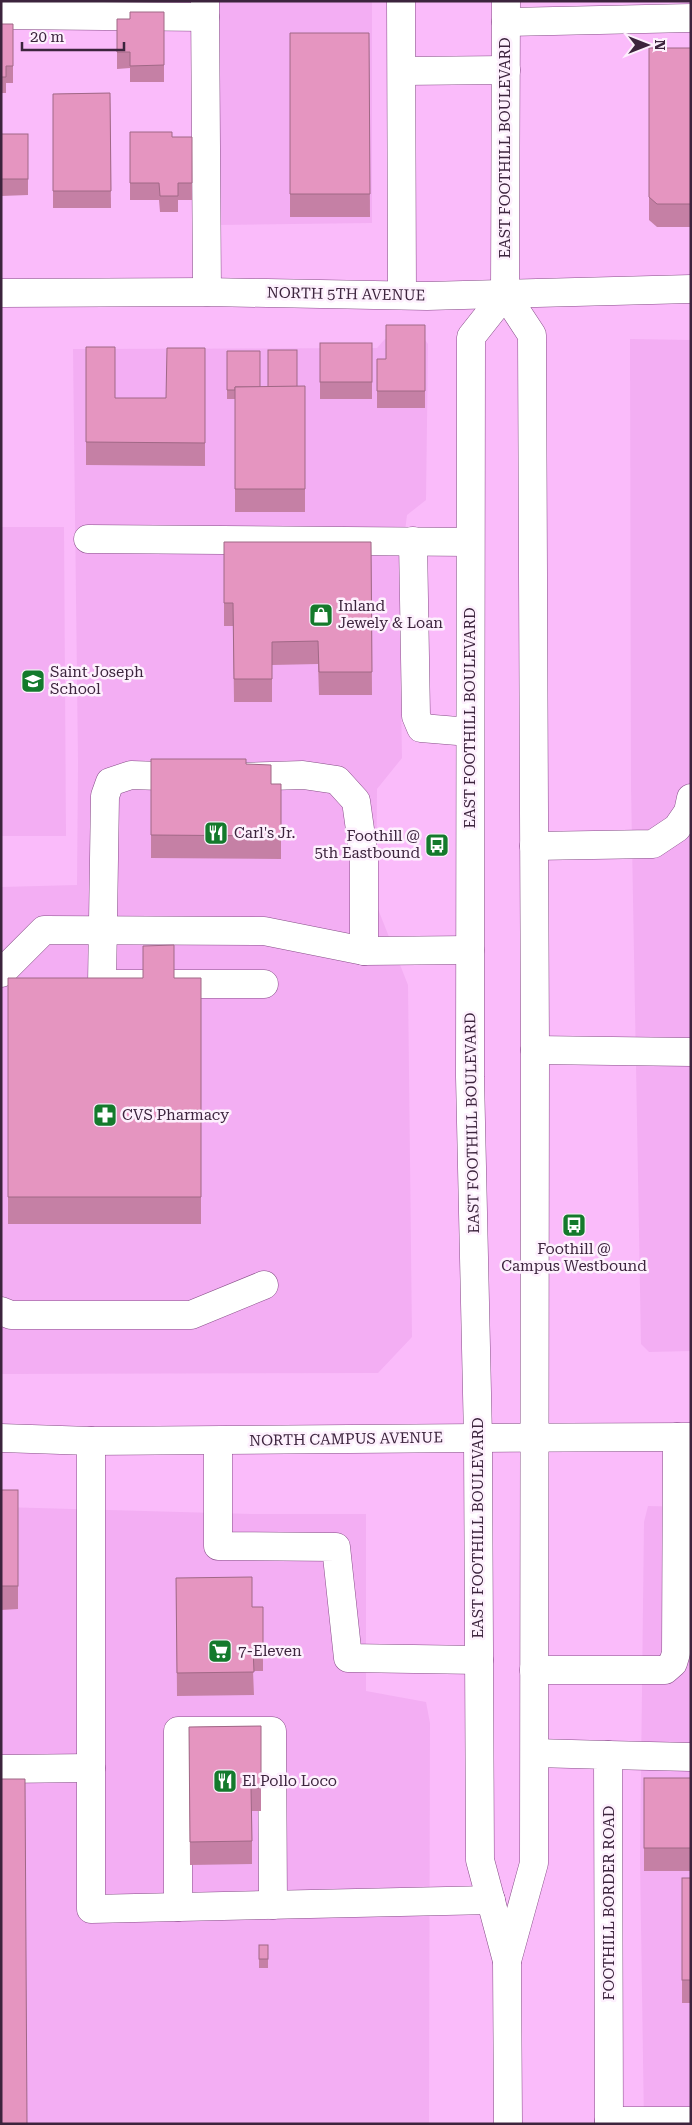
<svg xmlns="http://www.w3.org/2000/svg" width="692" height="2125" viewBox="0 0 692 2125" font-family="'Roboto Serif',serif">
  <style>
    .built { fill: #f3aef3 }
    .lines { fill: none; stroke-linecap: round; stroke-linejoin: round }
    .minor-casing { stroke: #864e87; stroke-width: 29 }
    .major-casing { stroke: #864e87; stroke-width: 29 }
    .minor { stroke: #fff; stroke-width: 28 }
    .major { stroke: #fff; stroke-width: 28 }
    .wall { fill: #c580a5 }
    .building { fill: #e595c0; stroke: #a06886 }
    .labels { text-anchor: middle; stroke-width: 5; stroke-linejoin: round; paint-order: stroke }
    .street-label { font-size: 15px; fill: #3c243d; stroke: #fdf0fd }
    .poi-label { font-size: 15px; fill: #3c243d; stroke: #fdf0fd; text-anchor: start }
  </style>
  <rect width="100%" height="100%" fill="#fabbfa"/>
  <g class="built">
    <polygon points="211,1 372,1 372,223 216,225"/>
    <polygon points="385,339 425,340 428,344 426,500 407,515 399,580 402,758 377,789 376,904 408,985 412,1337 378,1373 1,1374 1,887 77,885 78,763 73,349 377,348"/>
    <polygon points="630,339 691,340 691,1351 649,1352 641,1344 631,787"/>
    <polygon points="1,527 64,527 66,836 1,836"/>
    <polygon points="648,1506 691,1507 691,2124 644,2124 640,1859 644,1522"/>
    <polygon points="1,1507 252,1514 366,1514 366,1691 426,1702 430,1723 429,2124 1,2124"/>
  </g>
  <g class="lines">
    <g class="minor-casing">
      <g id="minor">
        <polyline points="205,1 207,292"/>
        <polyline points="401,1 402,295"/>
        <polyline points="1,15 205,17"/>
        <polyline points="506,22 691,18"/>
        <polyline points="402,71 506,70"/>
        <polyline points="1,293 207,292 427,296 691,289"/>
        <polyline points="88,539 470,542"/>
        <polyline points="413,541 416,716 421,728 470,732"/>
        <polyline points="190,777 131,775 110,782 105,796 102,984 264,984"/>
        <polyline points="235,777 303,775 337,780 356,801 364,858 364,951"/>
        <polyline points="534,846 653,844 677,828 688,812 691,798"/>
        <polyline points="1,973 44,930 264,931 364,951 470,950"/>
        <polyline points="535,1050 691,1052"/>
        <polyline points="1,1311 11,1315 191,1315 264,1285"/>
        <polyline points="1,1438 91,1441 478,1438"/>
        <polyline points="91,1441 91,1909 491,1900"/>
        <polyline points="218,1441 218,1546 336,1547 348,1658 479,1660"/>
        <polyline points="534,1670 665,1670 673,1663 676,1653 677,1437"/>
        <polyline points="535,1753 608,1755 609,2124"/>
        <polyline points="608,1755 691,1757"/>
        <polyline points="1,1769 91,1768"/>
        <polyline points="178,1907 178,1731 272,1731 273,1905"/>
        <polyline points="609,2121 691,2121"/>
      </g>
    </g>
    <g class="major-casing">
      <g id="major">
        <polyline points="506,1 505,294 532,335 535,1050 534,1863 507,1961"/>
        <polyline points="505,294 471,337 470,1077 478,1438 480,1860 507,1961 508,2124"/>
        <polyline points="478,1438 691,1437"/>
      </g>
    </g>
    <use href="#minor" class="minor"/>
    <use href="#major" class="major"/>
  </g>
  <g class="wall">
    <polygon points="164,12 164,82 130,82 130,68 117,69 117,19 130,19"/>
    <polygon points="1,24 13,24 13,83 6,83 6,93 1,93"/>
    <polygon points="290,33 369,33 370,217 290,217"/>
    <polygon points="649,48 691,48 691,227 657,227 649,220"/>
    <polygon points="110,93 111,208 53,208 53,94"/>
    <polygon points="130,132 172,137 192,137 192,200 178,200 178,212 160,212 159,200 130,200"/>
    <polygon points="1,134 28,134 28,195 1,196"/>
    <polygon points="425,325 425,408 377,408 377,359 386,359"/>
    <rect x="320" y="343" width="52" height="56"/>
    <polygon points="86,347 115,398 166,398 205,348 205,466 86,465"/>
    <polygon points="227,351 260,387 305,386 305,512 235,512 235,399 227,399"/>
    <polygon points="224,542 371,542 372,695 319,695 318,664 272,665 272,702 234,702 233,626 224,626"/>
    <polygon points="151,759 246,764 271,784 281,784 281,859 151,858"/>
    <rect x="8" y="978" width="193" height="246"/>
    <polygon points="1,1490 18,1490 18,1609 1,1610"/>
    <polygon points="176,1578 252,1607 263,1607 263,1671 253,1671 254,1695 177,1696"/>
    <polygon points="261,1726 261,1811 252,1811 252,1864 190,1865 189,1727"/>
    <rect x="644" y="1778" width="47" height="93"/>
    <rect x="682" y="1878" width="9" height="125"/>
    <rect x="259" y="1945" width="9" height="23"/>
  </g>
  <g class="building">
    <polygon points="130,12 164,12 164,65 130,66 130,52 117,52 117,19 130,19"/>
    <polygon points="1,24 13,24 13,66 6,66 6,77 1,77"/>
    <polygon points="290,33 369,33 370,194 290,194"/>
    <polygon points="649,48 691,48 691,204 657,204 649,197"/>
    <polygon points="110,93 111,191 53,191 53,94"/>
    <polygon points="130,132 172,132 172,137 192,137 192,183 178,183 178,196 160,196 159,183 130,183"/>
    <rect x="1" y="134" width="27" height="45"/>
    <polygon points="386,325 425,325 425,391 377,391 377,359 386,359"/>
    <rect x="320" y="343" width="52" height="39"/>
    <polygon points="86,347 115,347 115,398 166,398 167,348 205,348 205,443 86,442"/>
    <rect x="268" y="350" width="29" height="37"/>
    <polygon points="227,351 260,351 260,387 235,387 235,390 227,390"/>
    <polygon points="305,386 305,489 235,489 235,387"/>
    <polygon points="224,542 371,542 372,672 319,672 318,641 272,642 272,679 234,679 233,603 224,603"/>
    <polygon points="151,759 246,759 246,764 271,765 271,784 281,784 281,836 151,835"/>
    <polygon points="174,945 174,978 201,978 201,1197 8,1197 8,978 143,978 143,946"/>
    <rect x="1" y="1490" width="17" height="96"/>
    <polygon points="252,1577 252,1607 263,1607 263,1648 253,1648 254,1672 177,1673 176,1578"/>
    <polygon points="261,1726 261,1788 251,1788 252,1841 190,1842 189,1727"/>
    <rect x="644" y="1778" width="47" height="70"/>
    <polygon points="1,1779 25,1779 27,2124 1,2124"/>
    <rect x="682" y="1878" width="9" height="102"/>
    <rect x="259" y="1945" width="9" height="14"/>
  </g>
  <defs>
    <g id="shop-square" transform="scale(1.25)"><rect x="-9" y="-9" width="18" height="18" rx="4" fill="#147a2c" stroke="#fdf0fd"/><path d="M-5-2.5h2.3a2.7 3.5 0 0 1 5.4 0H5L5.5 6h-11ZM-1.5-2.5h3a1.5 2.3 0 0 0-3 0Z" fill="#fff"/></g>
    <g id="school-square" transform="scale(1.25)"><rect x="-9" y="-9" width="18" height="18" rx="4" fill="#147a2c" stroke="#fdf0fd"/><path d="M0-5L7-2L0 1L-7-2ZM-4 1L0 2.5L4 1V4Q0 6-4 4Z" fill="#fff"/></g>
    <g id="restaurant-square" transform="scale(1.25)"><rect x="-9" y="-9" width="18" height="18" rx="4" fill="#147a2c" stroke="#fdf0fd"/><path d="M-5-6h1v4h1v-4h1v4h1v-4h1v5L-1.5 .5V6h-2V.5L-5-1ZM5-6V6H3V1.5H1.5Q1.5-4 5-6Z" fill="#fff"/></g>
    <g id="bus-square" transform="scale(1.25)"><rect x="-9" y="-9" width="18" height="18" rx="4" fill="#147a2c" stroke="#fdf0fd"/><path d="M-5-6H5V4H4V6H2V4H-2V6H-4V4H-5ZM-3.5-4V0h7V-4ZM-3.5 1.2v1.5H-2V1.2ZM2 1.2v1.5H3.5V1.2Z" fill="#fff"/></g>
    <g id="pharmacy-square" transform="scale(1.25)"><rect x="-9" y="-9" width="18" height="18" rx="4" fill="#147a2c" stroke="#fdf0fd"/><path d="M-2-6h4v4h4v4h-4v4h-4v-4h-4v-4h4Z" fill="#fff"/></g>
    <g id="supermarket-square" transform="scale(1.25)"><rect x="-9" y="-9" width="18" height="18" rx="4" fill="#147a2c" stroke="#fdf0fd"/><path d="M-6-5.5h2.5l.6 2H6L4.5 2H-2.5L-4.4-4H-6ZM-1.5 3.2a1.3 1.3 0 1 0 .1 0ZM3 3.2a1.3 1.3 0 1 0 .1 0Z" fill="#fff"/></g>
  </defs>
  <g fill-rule="evenodd">
    <use href="#shop-square" x="321" y="615"/>
    <use href="#school-square" x="33" y="681"/>
    <use href="#restaurant-square" x="216" y="833"/>
    <use href="#bus-square" x="437" y="845"/>
    <use href="#pharmacy-square" x="105" y="1115"/>
    <use href="#bus-square" x="574" y="1225"/>
    <use href="#supermarket-square" x="220" y="1651"/>
    <use href="#restaurant-square" x="225" y="1781"/>
  </g>
  <g class="labels">
    <g class="street-label">
      <text transform="translate(505 148) rotate(-90)" y="5">EAST FOOTHILL BOULEVARD</text>
      <text transform="translate(346 294) rotate(1)" y="5">NORTH 5TH AVENUE</text>
      <text transform="translate(470 718) rotate(-90)" y="5">EAST FOOTHILL BOULEVARD</text>
      <text transform="translate(472 1123) rotate(-91)" y="5">EAST FOOTHILL BOULEVARD</text>
      <text transform="translate(346 1439) rotate(-1)" y="5">NORTH CAMPUS AVENUE</text>
      <text transform="translate(478 1528) rotate(-90)" y="5">EAST FOOTHILL BOULEVARD</text>
      <text transform="translate(609 1903) rotate(-90)" y="5">FOOTHILL BORDER ROAD</text>
    </g>
    <g class="poi-label">
      <text x="338" y="611">Inland<tspan x="338" dy="17">Jewely &amp; Loan</tspan></text>
      <text x="50" y="677">Saint Joseph<tspan x="50" dy="17">School</tspan></text>
      <text x="234" y="838">Carl's Jr.</text>
      <text x="420" y="841" text-anchor="end">Foothill @<tspan x="420" dy="17">5th Eastbound</tspan></text>
      <text x="122" y="1120">CVS Pharmacy</text>
      <text x="574" y="1254" text-anchor="middle">Foothill @<tspan x="574" dy="17">Campus Westbound</tspan></text>
      <text x="238" y="1656">7-Eleven</text>
      <text x="242" y="1786">El Pollo Loco</text>
    </g>
  </g>
  <rect width="692" height="2125" fill="none" stroke="#3c243d" stroke-width="5"/>
  <g transform="translate(647 45) rotate(90)" stroke="#fdf0fd" stroke-width="4" paint-order="stroke">
  <path d="M0-4L9 19L0 12L-9 19Z" fill="#3c243d"/>
  <text y="-8" font-size="14" font-weight="bold" text-anchor="middle" fill="#3c243d">N</text>
  </g>
  <path d="M22 42v8h102v-8" fill="none" stroke="#3c243d" stroke-width="2.5"/>
  <text x="30" y="42" font-size="15" fill="#3c243d" stroke="#fdf0fd" stroke-width="4" paint-order="stroke">20 m</text>
</svg>
